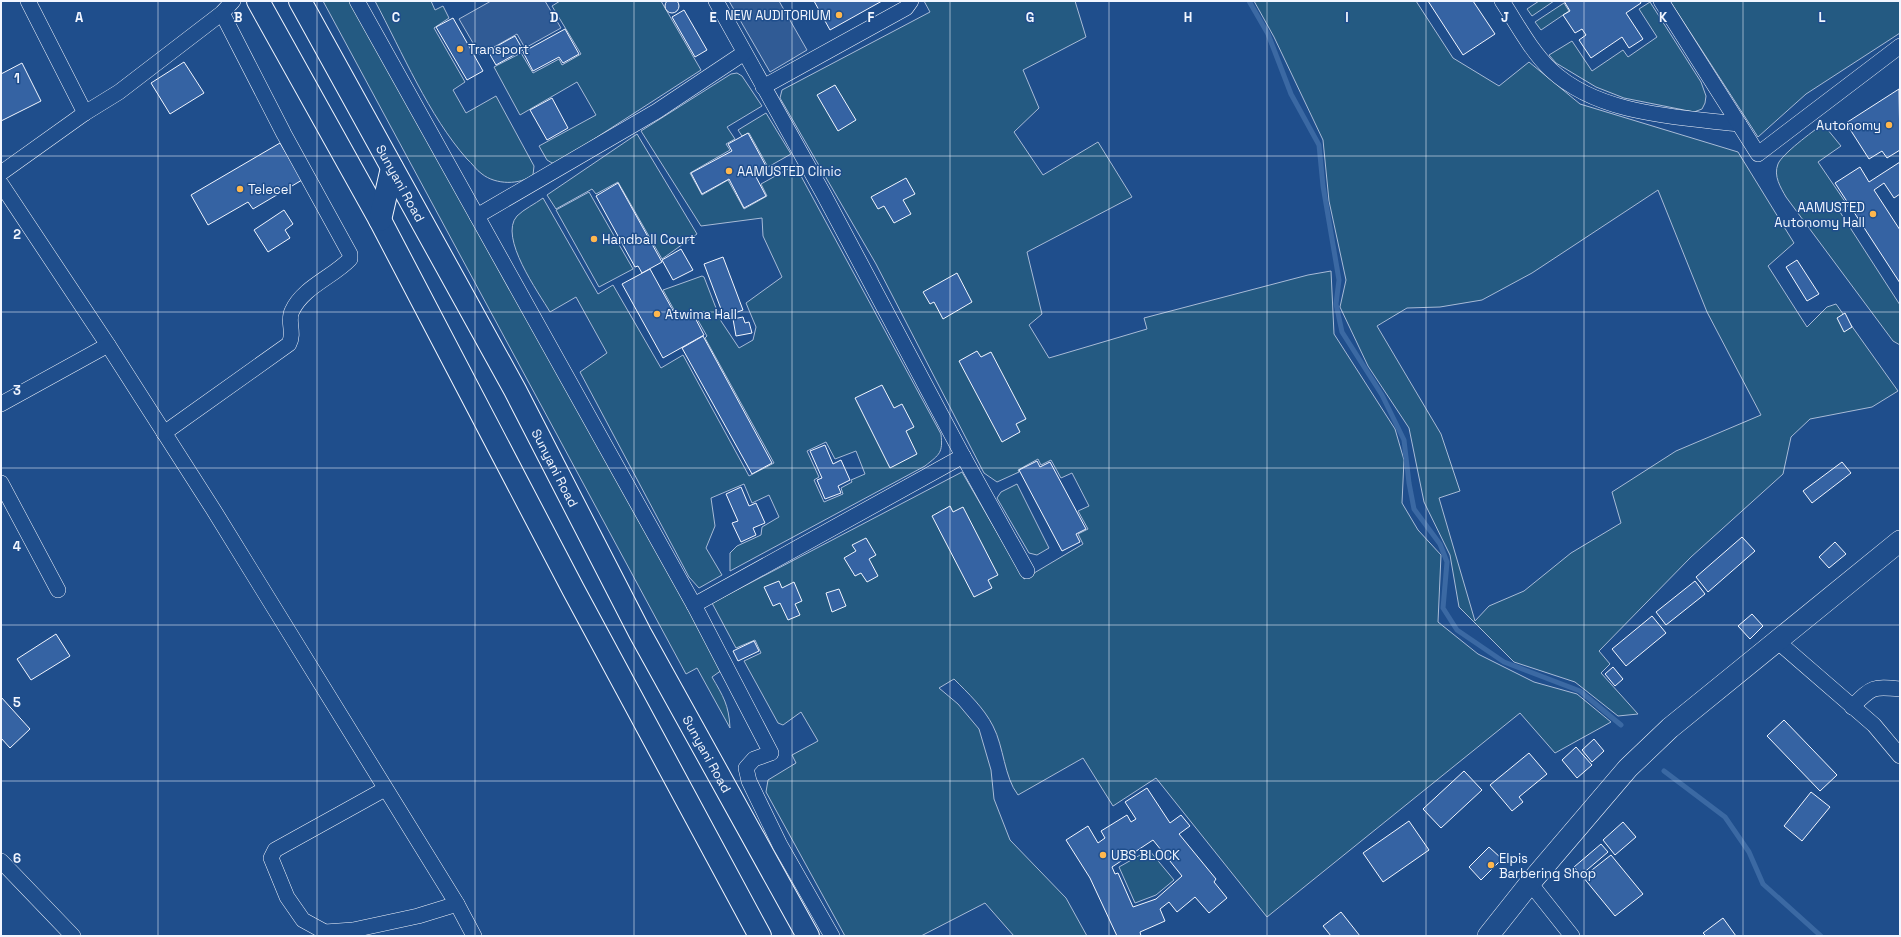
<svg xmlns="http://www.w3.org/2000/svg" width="1901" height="937" viewBox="0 0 1901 937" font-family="'Space Grotesk',sans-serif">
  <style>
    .green { fill: #245a82; stroke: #a8bbd7; fill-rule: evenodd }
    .parking { fill: #305b95; stroke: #a8bbd7 }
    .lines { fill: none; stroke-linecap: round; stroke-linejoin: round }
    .stream { stroke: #3b69a3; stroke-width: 5 }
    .building { fill: #3563a3; stroke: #f2f6ff; fill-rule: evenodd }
    .street-casing { stroke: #f2f6ff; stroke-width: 16 }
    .secondary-casing { stroke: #f2f6ff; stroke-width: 22 }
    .primary-casing { stroke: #f2f6ff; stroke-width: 24 }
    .street { stroke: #1f4e8c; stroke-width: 15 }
    .secondary { stroke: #1f4e8c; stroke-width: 21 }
    .primary { stroke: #1f4e8c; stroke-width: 22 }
    .grid { fill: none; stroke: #f2f6ff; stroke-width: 1; stroke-opacity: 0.55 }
    .poi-dot { fill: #ffb74d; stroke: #1f4e8c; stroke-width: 1.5 }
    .labels { text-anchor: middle; stroke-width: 3; stroke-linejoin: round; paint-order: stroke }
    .poi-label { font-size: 13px; fill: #f2f6ff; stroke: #1f4e8c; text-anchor: start }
    .street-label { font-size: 13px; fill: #f2f6ff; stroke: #1f4e8c }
    .grid-label { font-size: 13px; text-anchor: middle; font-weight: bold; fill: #f2f6ff; stroke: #1f4e8c; stroke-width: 3; stroke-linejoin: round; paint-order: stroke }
  </style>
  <rect width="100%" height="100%" fill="#1f4e8c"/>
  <g class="green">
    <path d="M 323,1 L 350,1 L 722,670 L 712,677 C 723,696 729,705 730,728 L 697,668 L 686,674 Z"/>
    <path d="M 375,1 L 431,1 L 435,10 L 443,6 L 449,18 L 434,28 L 465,82 L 453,90 L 466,113 L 496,96 L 534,166 L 533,175 C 520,185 496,185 482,174 C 476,170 472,163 467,159 C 429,116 402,52 375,1 Z"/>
    <polygon points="560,1 661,1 701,70 557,163 552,163 547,160 539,146 596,115 577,82 520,115 494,67 521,53 533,73 559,59 562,65 581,54 552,6"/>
    <path d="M 924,1 L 1075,1 L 1086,37 L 1023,70 L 1039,108 L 1014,132 L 1043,175 L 1098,142 L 1132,197 L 1027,252 L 1042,314 L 1029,325 L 1049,358 L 1147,329 L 1144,318 L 1308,275 L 1331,271 L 1334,334 L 1395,429 L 1404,460 L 1402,503 L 1418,530 L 1441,555 L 1438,622 L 1478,654 L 1534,682 L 1577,694 L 1611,722 L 1555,753 L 1520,713 L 1267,917 L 1156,778 L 1113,806 L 1083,758 L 1018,795 C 1004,777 1004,747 993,726 C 984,708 968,693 954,679 L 939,688 L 958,704 L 979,729 L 991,770 L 994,799 L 1010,840 L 1066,898 L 1087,936 L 1014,936 L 985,903 L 921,936 L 845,936 L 766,792 L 768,780 L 796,763 L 792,755 L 818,741 L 801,712 L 783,725 L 778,723 L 744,661 L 761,653 L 755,640 L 736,648 L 712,603 L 962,472 L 1024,579 L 1083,544 L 1078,534 L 1088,529 L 1078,511 L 1089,506 L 1072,473 L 1061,478 L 1051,460 L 1041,465 L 1038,459 L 1018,470 L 1019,472 L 997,482 L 984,473 L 876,264 L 780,98 L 782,90 L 930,12 Z"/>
    <path d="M 1254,1 L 1416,1 L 1453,58 L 1499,86 L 1529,62 L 1580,104 L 1738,152 L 1794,243 L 1768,266 L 1807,327 L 1827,307 L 1836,304 L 1898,391 L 1872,407 L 1810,419 L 1791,437 L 1783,474 L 1691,557 L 1599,651 L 1610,664 L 1601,673 L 1638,714 L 1618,716 L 1575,682 L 1514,662 L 1459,607 L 1450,555 L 1424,502 L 1409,428 L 1368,366 L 1340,307 L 1346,280 L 1329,201 L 1323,140 L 1274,37 ZM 1658,190 L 1707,312 L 1761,415 L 1676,451 L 1612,492 L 1621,523 L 1571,553 L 1524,591 L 1489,606 L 1475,621 L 1439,498 L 1460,491 L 1441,434 L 1377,326 L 1407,308 L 1440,307 L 1482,300 L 1532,273 Z"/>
    <polygon points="1539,1 1554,1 1532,16 1527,9"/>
    <polygon points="1670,1 1900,1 1900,33 1806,94 1758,137"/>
    <polygon points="1650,2 1701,82 1706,96 1705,103 1702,109 1694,112 1624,98 1596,87 1556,63 1549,55 1572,41 1592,71 1623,50 1628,57 1657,37 1639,9"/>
    <polygon points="1564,3 1569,11 1541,30 1535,22"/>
    <path d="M 737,73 L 742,76 L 762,106 L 727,127 L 735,139 L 726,144 L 730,150 L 690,173 L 702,195 L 728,180 L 744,209 L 767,196 L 761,184 L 795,165 L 941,434 C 943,453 940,454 925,466 L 730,571 L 730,553 L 737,546 L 761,535 L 762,527 L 779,517 L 769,495 L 752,503 L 744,484 L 711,498 L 715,526 L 706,548 L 722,575 L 699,588 L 689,577 L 580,372 L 607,353 L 576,297 L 550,312 C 539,293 498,237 517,216 C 524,209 535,204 543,198 L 598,294 L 613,285 L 661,368 L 683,355 L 749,476 L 774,463 L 705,338 L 707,336 L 692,310 L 678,317 L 663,290 L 702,276 L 704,277 L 721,321 L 739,348 L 753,340 L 756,327 L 746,303 L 782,277 L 763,236 L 762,218 L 701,226 L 641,131 L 731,74 ZM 826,442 L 835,459 L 856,451 L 865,474 L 851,480 L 852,482 L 841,488 L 843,494 L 824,502 L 814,480 L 819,477 L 807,451 Z"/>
    <polygon points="766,113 791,154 768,167 749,133 742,136 738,130"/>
    <path d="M 1823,124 L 1841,146 L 1818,162 L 1848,206 L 1840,212 L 1900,305 L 1900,345 L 1893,341 L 1786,197 C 1781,188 1773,176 1778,164 C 1782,154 1812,132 1823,124 Z"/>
    <polygon points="637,134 697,234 662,259 618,182 596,194 592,189 556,209 547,195"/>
    <polygon points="589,192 633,269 599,287 556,210"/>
    <polygon points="1017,484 1049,548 1037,555 1029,553 997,498 1001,492"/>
    <polygon points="1149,850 1174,880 1156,895 1135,903 1119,867"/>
  </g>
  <g class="parking">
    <polygon points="491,1 545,1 561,28 525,48 517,34 480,55 459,19"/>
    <polygon points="729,1 779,1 807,50 770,72"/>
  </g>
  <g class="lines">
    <g class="stream">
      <polyline points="1249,1 1268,34 1291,94 1319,145 1323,186 1339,280 1336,304 1342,332 1382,395 1404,440 1409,483 1414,509 1440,544 1447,562 1443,608 1457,630 1504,662 1580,691 1621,725"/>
      <polyline points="1664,771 1725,817 1749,852 1763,884 1821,936"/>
    </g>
  </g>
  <g class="building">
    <circle cx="672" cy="6" r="7"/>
    <polygon points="814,1 882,1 830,30"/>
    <polygon points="1428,1 1473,1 1495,34 1463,55"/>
    <polygon points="1564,1 1640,1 1641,3 1626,13 1643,39 1629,48 1622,37 1591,58 1579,40 1586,35 1582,29 1575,33 1563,15 1570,11"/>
    <polygon points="684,10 707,50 695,57 672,17"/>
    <polygon points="453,18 483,71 467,80 436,27"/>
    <polygon points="565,29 579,54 563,63 559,57 533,71 523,52"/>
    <polygon points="515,36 523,50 496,65 488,51"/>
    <polygon points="184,62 204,93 170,114 151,83"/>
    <polygon points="22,63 41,101 1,121 1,74"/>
    <polygon points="835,85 856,120 838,131 817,95"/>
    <polygon points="1899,89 1900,150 1887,158 1882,151 1869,159 1846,123"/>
    <polygon points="552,98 568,128 547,140 530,110"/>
    <polygon points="748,133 767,168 755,175 766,196 744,208 729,179 702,194 691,173 732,151 728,144"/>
    <polygon points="280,143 302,180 253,209 248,202 208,225 191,195"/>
    <polygon points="1900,162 1900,194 1894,198 1884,183 1874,190 1900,230 1900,283 1835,183 1860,167 1869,182"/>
    <polygon points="906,178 915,194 903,200 911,214 894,223 884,206 878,209 871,197"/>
    <polygon points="618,183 662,262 642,273 638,266 635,267 596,196"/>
    <polygon points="284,210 293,224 285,230 290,238 268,252 254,230"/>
    <polygon points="681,249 693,270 673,280 662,260"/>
    <polygon points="723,257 743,310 724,317 704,264"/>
    <polygon points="1797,260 1819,294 1807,301 1786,267"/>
    <polygon points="650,269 677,318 691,310 704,335 663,358 622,284"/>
    <polygon points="957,273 972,302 943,319 934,302 930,304 923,292"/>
    <polygon points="1845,313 1852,327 1844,332 1837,318"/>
    <polygon points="743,317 745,323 749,322 752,333 736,336 733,319"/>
    <polygon points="703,336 772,463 752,474 682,348"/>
    <polygon points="977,351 981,357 991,352 1026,419 1016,424 1020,432 1002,442 959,361"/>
    <polygon points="882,385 894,408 902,404 914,427 906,431 917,454 890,468 855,398"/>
    <polygon points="825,445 833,464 841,460 850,480 838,486 841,493 825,499 817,480 822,478 810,451"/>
    <polygon points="1037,461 1040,467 1050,462 1086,529 1076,534 1080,542 1062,551 1019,470"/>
    <polygon points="1842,462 1851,473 1812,503 1803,491"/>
    <polygon points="741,487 749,506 756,503 765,523 753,528 756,535 741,542 732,523 738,521 726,494"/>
    <polygon points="950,506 953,512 963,507 998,575 988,580 992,588 974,597 932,516"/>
    <polygon points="1742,537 1755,551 1708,592 1696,577"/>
    <polygon points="866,538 876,555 869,559 878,576 867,582 861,573 855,576 844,558 856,551 852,545"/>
    <polygon points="1835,542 1846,554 1829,568 1819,557"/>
    <polygon points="779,581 782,588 794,582 802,601 795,604 800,615 788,620 780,603 773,606 764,587"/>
    <polygon points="1695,581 1705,594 1666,625 1656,612"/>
    <polygon points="839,589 846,606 832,612 826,593"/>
    <polygon points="1752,614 1763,626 1750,639 1738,626"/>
    <polygon points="1652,616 1666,633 1626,666 1612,649"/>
    <polygon points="56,634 70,656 31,680 17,659"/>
    <polygon points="754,641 759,651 738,661 733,651"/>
    <polygon points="1613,667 1623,679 1615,686 1605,674"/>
    <polygon points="1,697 30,729 10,748 1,738"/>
    <polygon points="1784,720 1837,775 1820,791 1767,736"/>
    <polygon points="1594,739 1604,751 1592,762 1582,750"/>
    <polygon points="1576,747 1592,765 1577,778 1562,760"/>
    <polygon points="1529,753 1547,774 1519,797 1523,802 1512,811 1490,785"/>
    <polygon points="1464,771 1482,790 1441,828 1423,809"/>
    <path d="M 1147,788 L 1170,823 L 1181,815 L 1190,826 L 1179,834 L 1216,879 L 1214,882 L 1227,898 L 1209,913 L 1195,897 L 1177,912 L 1169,902 L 1160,909 L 1165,921 L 1140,932 L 1141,936 L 1117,936 L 1090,878 L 1066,840 L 1088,826 L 1098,843 L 1105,838 L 1101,831 L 1127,815 L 1131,822 L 1136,819 L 1125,802 ZM 1153,840 L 1182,876 L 1156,899 L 1133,907 L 1118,873 L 1115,874 L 1112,867 Z"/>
    <polygon points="1811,792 1830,807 1802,841 1784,826"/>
    <polygon points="1409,821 1429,850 1383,882 1363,853"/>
    <polygon points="1623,822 1636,837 1615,855 1603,840"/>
    <polygon points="1601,844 1608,852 1581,875 1574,867"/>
    <polygon points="1489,847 1502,859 1481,880 1469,867"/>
    <polygon points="1611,855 1643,894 1615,916 1583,877"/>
    <polygon points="1341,912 1360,936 1331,936 1323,926"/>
    <polygon points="1723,918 1736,936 1706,936 1703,933"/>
  </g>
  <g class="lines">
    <g class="street-casing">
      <g id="street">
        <polyline points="28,1 85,113"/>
        <polyline points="357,1 694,605 771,753 754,759 746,768 749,781 780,845 832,936"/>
        <polyline points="716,1 823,193 963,456 1027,571"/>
        <path d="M 1502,1 C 1517,24 1531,51 1551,70 C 1599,115 1678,117 1739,124"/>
        <polyline points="1661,1 1758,154 1900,46"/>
        <polyline points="763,87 906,8 911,1"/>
        <polyline points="1,173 85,113 119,92 222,13 233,1"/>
        <polyline points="1,184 108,345 213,509 457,904 474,936"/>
        <polyline points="477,216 657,111 744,53"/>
        <polyline points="1,404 108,345"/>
        <path d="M 164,433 L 289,344 C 295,333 287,321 292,311 C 303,287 333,277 350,259 L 350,254 L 284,134 L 222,13"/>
        <polyline points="1,483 58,590"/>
        <polyline points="694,605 963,456"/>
        <polyline points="1777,641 1874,725 1900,756"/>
        <path d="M 1852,707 C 1872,687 1872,686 1900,689"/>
        <polyline points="385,789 275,850 271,858 287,897 303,920 325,932 353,930 418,916 457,904"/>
        <polyline points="1,861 73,936"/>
        <polyline points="1530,883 1572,936"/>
      </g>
    </g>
    <g class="secondary-casing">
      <polyline id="secondary" points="1488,936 1530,883 1628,768 1670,728 1900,541"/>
    </g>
    <g class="primary-casing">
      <g id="primary">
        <polyline points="258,1 380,220 573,589 760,936"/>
        <path id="s1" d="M 300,1 L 515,390 L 640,633 L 808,936"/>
        <polyline points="380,220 392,168"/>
      </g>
    </g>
    <use href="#street" class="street"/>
    <use href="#secondary" class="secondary"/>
    <use href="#primary" class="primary"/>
  </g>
  <path class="grid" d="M 158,1 L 158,936M 317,1 L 317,936M 475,1 L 475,936M 634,1 L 634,936M 792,1 L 792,936M 950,1 L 950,936M 1109,1 L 1109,936M 1267,1 L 1267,936M 1426,1 L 1426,936M 1584,1 L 1584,936M 1743,1 L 1743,936M 1,156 L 1900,156M 1,312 L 1900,312M 1,468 L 1900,468M 1,625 L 1900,625M 1,781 L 1900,781"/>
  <g class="poi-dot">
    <circle cx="839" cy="15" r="4"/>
    <circle cx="460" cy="49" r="4"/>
    <circle cx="1889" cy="125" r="4"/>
    <circle cx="729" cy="171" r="4"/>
    <circle cx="240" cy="189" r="4"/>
    <circle cx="1873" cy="214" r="4"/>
    <circle cx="594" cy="239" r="4"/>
    <circle cx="657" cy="314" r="4"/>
    <circle cx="1103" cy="855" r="4"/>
    <circle cx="1491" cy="865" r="4"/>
  </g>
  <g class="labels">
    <g class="poi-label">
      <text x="831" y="20" text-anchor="end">NEW AUDITORIUM</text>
      <text x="468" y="54">Transport</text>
      <text x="1881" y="130" text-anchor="end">Autonomy</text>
      <text x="737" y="176">AAMUSTED Clinic</text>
      <text x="248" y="194">Telecel</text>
      <text x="1865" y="212" text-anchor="end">AAMUSTED<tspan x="1865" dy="15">Autonomy Hall</tspan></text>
      <text x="602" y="244">Handball Court</text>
      <text x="665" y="319">Atwima Hall</text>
      <text x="1111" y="860">UBS BLOCK</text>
      <text x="1499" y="863">Elpis<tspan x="1499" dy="15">Barbering Shop</tspan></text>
    </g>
    <g class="street-label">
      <text dy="5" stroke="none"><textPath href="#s1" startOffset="208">Sunyani Road</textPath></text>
      <text dy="5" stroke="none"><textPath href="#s1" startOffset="532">Sunyani Road</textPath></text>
      <text dy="5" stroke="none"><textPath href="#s1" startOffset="856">Sunyani Road</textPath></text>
    </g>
  </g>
  <g class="grid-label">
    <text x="79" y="22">A</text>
    <text x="238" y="22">B</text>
    <text x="396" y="22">C</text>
    <text x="554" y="22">D</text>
    <text x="713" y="22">E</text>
    <text x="871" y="22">F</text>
    <text x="1030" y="22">G</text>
    <text x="1188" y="22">H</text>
    <text x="1347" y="22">I</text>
    <text x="1505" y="22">J</text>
    <text x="1663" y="22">K</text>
    <text x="1822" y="22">L</text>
    <text x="17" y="83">1</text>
    <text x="17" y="239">2</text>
    <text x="17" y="395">3</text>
    <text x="17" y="551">4</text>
    <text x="17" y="707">5</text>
    <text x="17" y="863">6</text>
  </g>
  <rect width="1901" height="937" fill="none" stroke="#f2f6ff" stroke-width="4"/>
</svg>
